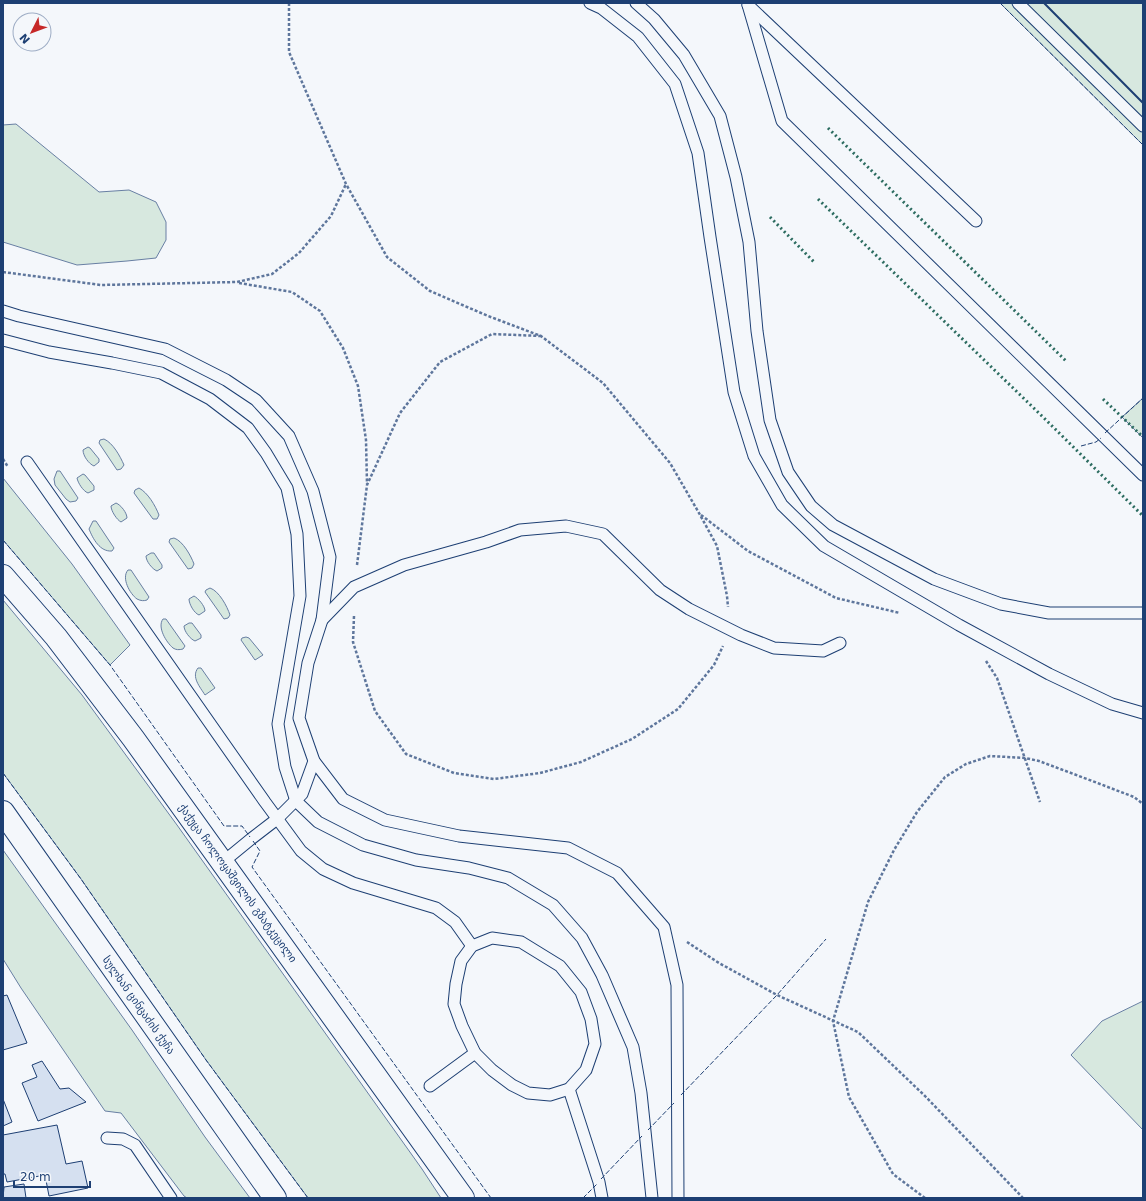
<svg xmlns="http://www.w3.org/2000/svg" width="1146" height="1201" viewBox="0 0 1146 1201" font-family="'DejaVu Sans','Noto Sans Georgian',sans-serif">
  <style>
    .green { fill: #d7e8df; stroke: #687fa3 }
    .building { fill: #d5e0f0; stroke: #1d3f73 }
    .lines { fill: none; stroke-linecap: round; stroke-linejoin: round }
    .lane-casing { stroke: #1d3f73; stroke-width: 13 }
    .primary-casing { stroke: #1d3f73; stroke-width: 24 }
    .path { stroke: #5e769c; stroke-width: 2.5; stroke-dasharray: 3 2; stroke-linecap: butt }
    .lane { stroke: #f4f7fb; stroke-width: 11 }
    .primary { stroke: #f4f7fb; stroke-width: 22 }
    .hedge { stroke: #2c6c60; stroke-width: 3; stroke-dasharray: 2 3; stroke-linecap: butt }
    .fence { stroke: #1d3f73; stroke-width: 1; stroke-dasharray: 5 2; stroke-linecap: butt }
    .wall { stroke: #1d3f73; stroke-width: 2 }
    .labels { text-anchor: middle; stroke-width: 3; stroke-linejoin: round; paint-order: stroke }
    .street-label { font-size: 11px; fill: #1d3f73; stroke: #f4f7fb }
  </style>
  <rect width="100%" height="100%" fill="#f4f7fb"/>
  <g class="green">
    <polygon points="1000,3 1143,3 1143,145"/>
    <polygon points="16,124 99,192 129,190 156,202 166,222 166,240 156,258 127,261 77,265 3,242 3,125"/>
    <polygon points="1143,398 1143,438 1122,417"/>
    <path d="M 104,439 C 113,443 120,456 124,465 L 121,469 L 117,470 L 99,443 L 100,440 Z"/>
    <path d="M 88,447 L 90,448 L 99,459 L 99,462 L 94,466 C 89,464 83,456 83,450 Z"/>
    <polygon points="57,471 60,471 78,498 76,501 70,502 66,499 55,485 54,479"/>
    <path d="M 83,474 L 85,475 L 94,486 L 94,490 L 88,493 C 83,491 78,483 77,478 Z"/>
    <polygon points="3,478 72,564 130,645 110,665 3,540"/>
    <path d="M 139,488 C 148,493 155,505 159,515 L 157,519 L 153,519 L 134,493 L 135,490 Z"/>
    <path d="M 116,503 C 121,505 127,513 127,518 L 121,522 C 117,520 111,511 111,506 Z"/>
    <path d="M 93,521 L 96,521 L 114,548 L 112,551 C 100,552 93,539 89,529 Z"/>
    <path d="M 174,538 C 183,541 191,556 194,564 L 192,568 L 188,569 L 169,542 L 170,539 Z"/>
    <path d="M 151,553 L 154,553 L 162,565 L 162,568 L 157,571 C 152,569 146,561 146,556 Z"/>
    <path d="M 128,570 L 131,570 L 149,597 L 147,600 C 144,601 141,601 137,599 C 130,594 121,578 128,570 Z"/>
    <path d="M 210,588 C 219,591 227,606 230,615 L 228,618 L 224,619 L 205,592 L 206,590 Z"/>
    <path d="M 194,596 C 198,598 205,606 205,611 L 199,615 C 194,613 189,604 189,599 Z"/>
    <polygon points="3,600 82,695 177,825 422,1169 441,1198 308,1198 206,1060 81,879 3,773"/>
    <path d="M 163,619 L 166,619 L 185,646 L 183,649 C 179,650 176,650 173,648 C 166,642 157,627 163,619 Z"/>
    <path d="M 189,623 L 192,623 L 201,635 L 201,638 L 195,641 C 190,639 184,631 184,626 Z"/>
    <polygon points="246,637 249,638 263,655 255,660 241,640 242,638"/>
    <path d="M 198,668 L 201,668 L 215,688 L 205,695 C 200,687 191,677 198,668 Z"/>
    <polygon points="3,850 132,1030 205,1137 250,1198 187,1198 184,1196 121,1113 105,1111 21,988 3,959"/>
    <polygon points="1143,1001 1143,1130 1071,1055 1102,1021"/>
  </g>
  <g class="building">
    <polygon points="7,995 27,1043 3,1050 3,996"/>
    <polygon points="42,1061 60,1089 69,1088 86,1102 38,1121 22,1083 37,1077 32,1065"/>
    <polygon points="3,1099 12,1122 3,1126"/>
    <polygon points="57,1125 66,1164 82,1161 88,1188 49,1196 45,1175 7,1182 5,1174 3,1174 3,1135"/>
    <polygon points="24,1184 26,1198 3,1198 4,1187"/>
  </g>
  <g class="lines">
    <g class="lane-casing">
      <g id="lane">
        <polyline points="590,3 601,8 638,37 675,84 698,153 710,237 734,392 754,456 782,505 824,546 959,625 1049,674 1112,704 1143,713"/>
        <polyline points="636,3 654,19 684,55 720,116 736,177 749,242 757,331 770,420 788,472 811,506 833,525 934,579 1001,604 1049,613 1143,613"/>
        <polyline points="1018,3 1143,126"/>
        <polyline points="748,5 782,121 1143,475"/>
        <polyline points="748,5 976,221"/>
        <polyline points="3,311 19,316 165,349 226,380 256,400 289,436 313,491 330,557 322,620 308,663 299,718 314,761 343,799 385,820 459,836 568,848 617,873 664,927 677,985 678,1198"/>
        <polyline points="3,340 49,352 112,363 161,373 210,399 248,428 266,453 287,488 297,534 300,596 278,724 285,767 296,801 318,822 363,845 416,860 469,868 508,878 553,905 582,938 602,975 633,1047 641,1093 652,1198"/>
        <polyline points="27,462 265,802 301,851 323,869 353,883 436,908 455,922 472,946"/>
        <polyline points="322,620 354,587 404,565 486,542 520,530 566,526 603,534 660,590 689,609 741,635 774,648 823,651 840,643"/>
        <polyline points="223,862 251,839 277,819 302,794 314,761"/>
        <polygon points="492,938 521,942 560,966 581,992 591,1019 595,1044 586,1070 569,1089 550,1095 528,1093 512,1085 492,1070 475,1053 462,1026 454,1004 456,984 461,961 472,946"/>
        <polyline points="430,1086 475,1053"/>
        <polyline points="569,1089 599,1182 602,1198"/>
        <polyline points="107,1138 123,1139 135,1145 171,1198"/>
      </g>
    </g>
    <g class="primary-casing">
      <g id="primary">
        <polyline points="3,576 56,637 133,738 463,1198"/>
        <polyline points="3,812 275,1198"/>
      </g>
    </g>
    <g class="path">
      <polyline points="289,3 289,52 346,184 387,257 430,291 488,316 541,336 603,383 670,463 699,513 717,546 727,596 728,607"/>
      <polyline points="3,272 101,285 237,282 272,274 299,253 331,216 346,184"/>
      <polyline points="239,283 292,292 320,311 343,348 358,386 366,440 367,484"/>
      <polyline points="3,459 8,467"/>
      <polyline points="701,515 748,551 836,598 900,613"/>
      <polyline points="357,565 367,485 400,413 440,362 492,334 541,336"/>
      <polyline points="354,616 353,642 375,711 406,754 454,773 494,779 540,773 581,762 632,739 678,709 714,665 723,646"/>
      <polyline points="986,661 997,678 1040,802"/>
      <polyline points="687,942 719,963 777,995 858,1032 925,1096 1023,1198"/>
      <polyline points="925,1198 893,1174 849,1097 833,1021 868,902 894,850 917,812 945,777 966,764 990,756 1025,758 1039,761 1087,779 1134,797 1143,804"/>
    </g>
    <use href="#lane" class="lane"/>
    <use href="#primary" class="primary"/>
    <g class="hedge">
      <polyline points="828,128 1066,361"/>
      <polyline points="818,199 1044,418 1143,516"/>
      <polyline points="770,217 814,262"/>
      <polyline points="1103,399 1143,437"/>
    </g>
    <g class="fence">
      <polyline points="1000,3 1143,145"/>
      <polyline points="1105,433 1143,398"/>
      <polyline points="1081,446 1096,442 1101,438"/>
      <polyline points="3,540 110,665 224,826 242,826 250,837"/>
      <polyline points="3,773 81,879 206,1060 308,1198"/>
      <polyline points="253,841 260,851 252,867 491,1198"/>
      <polyline points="681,1095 777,995 826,939"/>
      <polyline points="648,1130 674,1103"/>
      <polyline points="601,1179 642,1136"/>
      <polyline points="583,1198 597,1184"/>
    </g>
    <polyline class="wall" points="1044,3 1143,103"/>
  </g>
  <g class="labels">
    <g class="street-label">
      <text transform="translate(238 883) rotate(54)" y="4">ქაქუცა ჩოლოყაშვილის გზატკეცილი</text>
      <text transform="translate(139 1005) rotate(55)" y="4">სულხან ცინცაძის ქუჩა</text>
    </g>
  </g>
  <rect width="1146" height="1201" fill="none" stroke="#1d3f73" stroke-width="8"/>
  <g transform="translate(32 32) rotate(228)"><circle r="19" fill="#f4f7fb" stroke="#9eadc5"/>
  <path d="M0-3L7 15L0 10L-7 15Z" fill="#c62828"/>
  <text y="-6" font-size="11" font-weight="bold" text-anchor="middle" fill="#1d3f73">N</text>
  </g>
  <path d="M14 1181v6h76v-6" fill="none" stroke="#1d3f73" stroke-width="2"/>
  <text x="20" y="1181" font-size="12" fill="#1d3f73" stroke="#f4f7fb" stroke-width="3" paint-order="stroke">20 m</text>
</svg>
